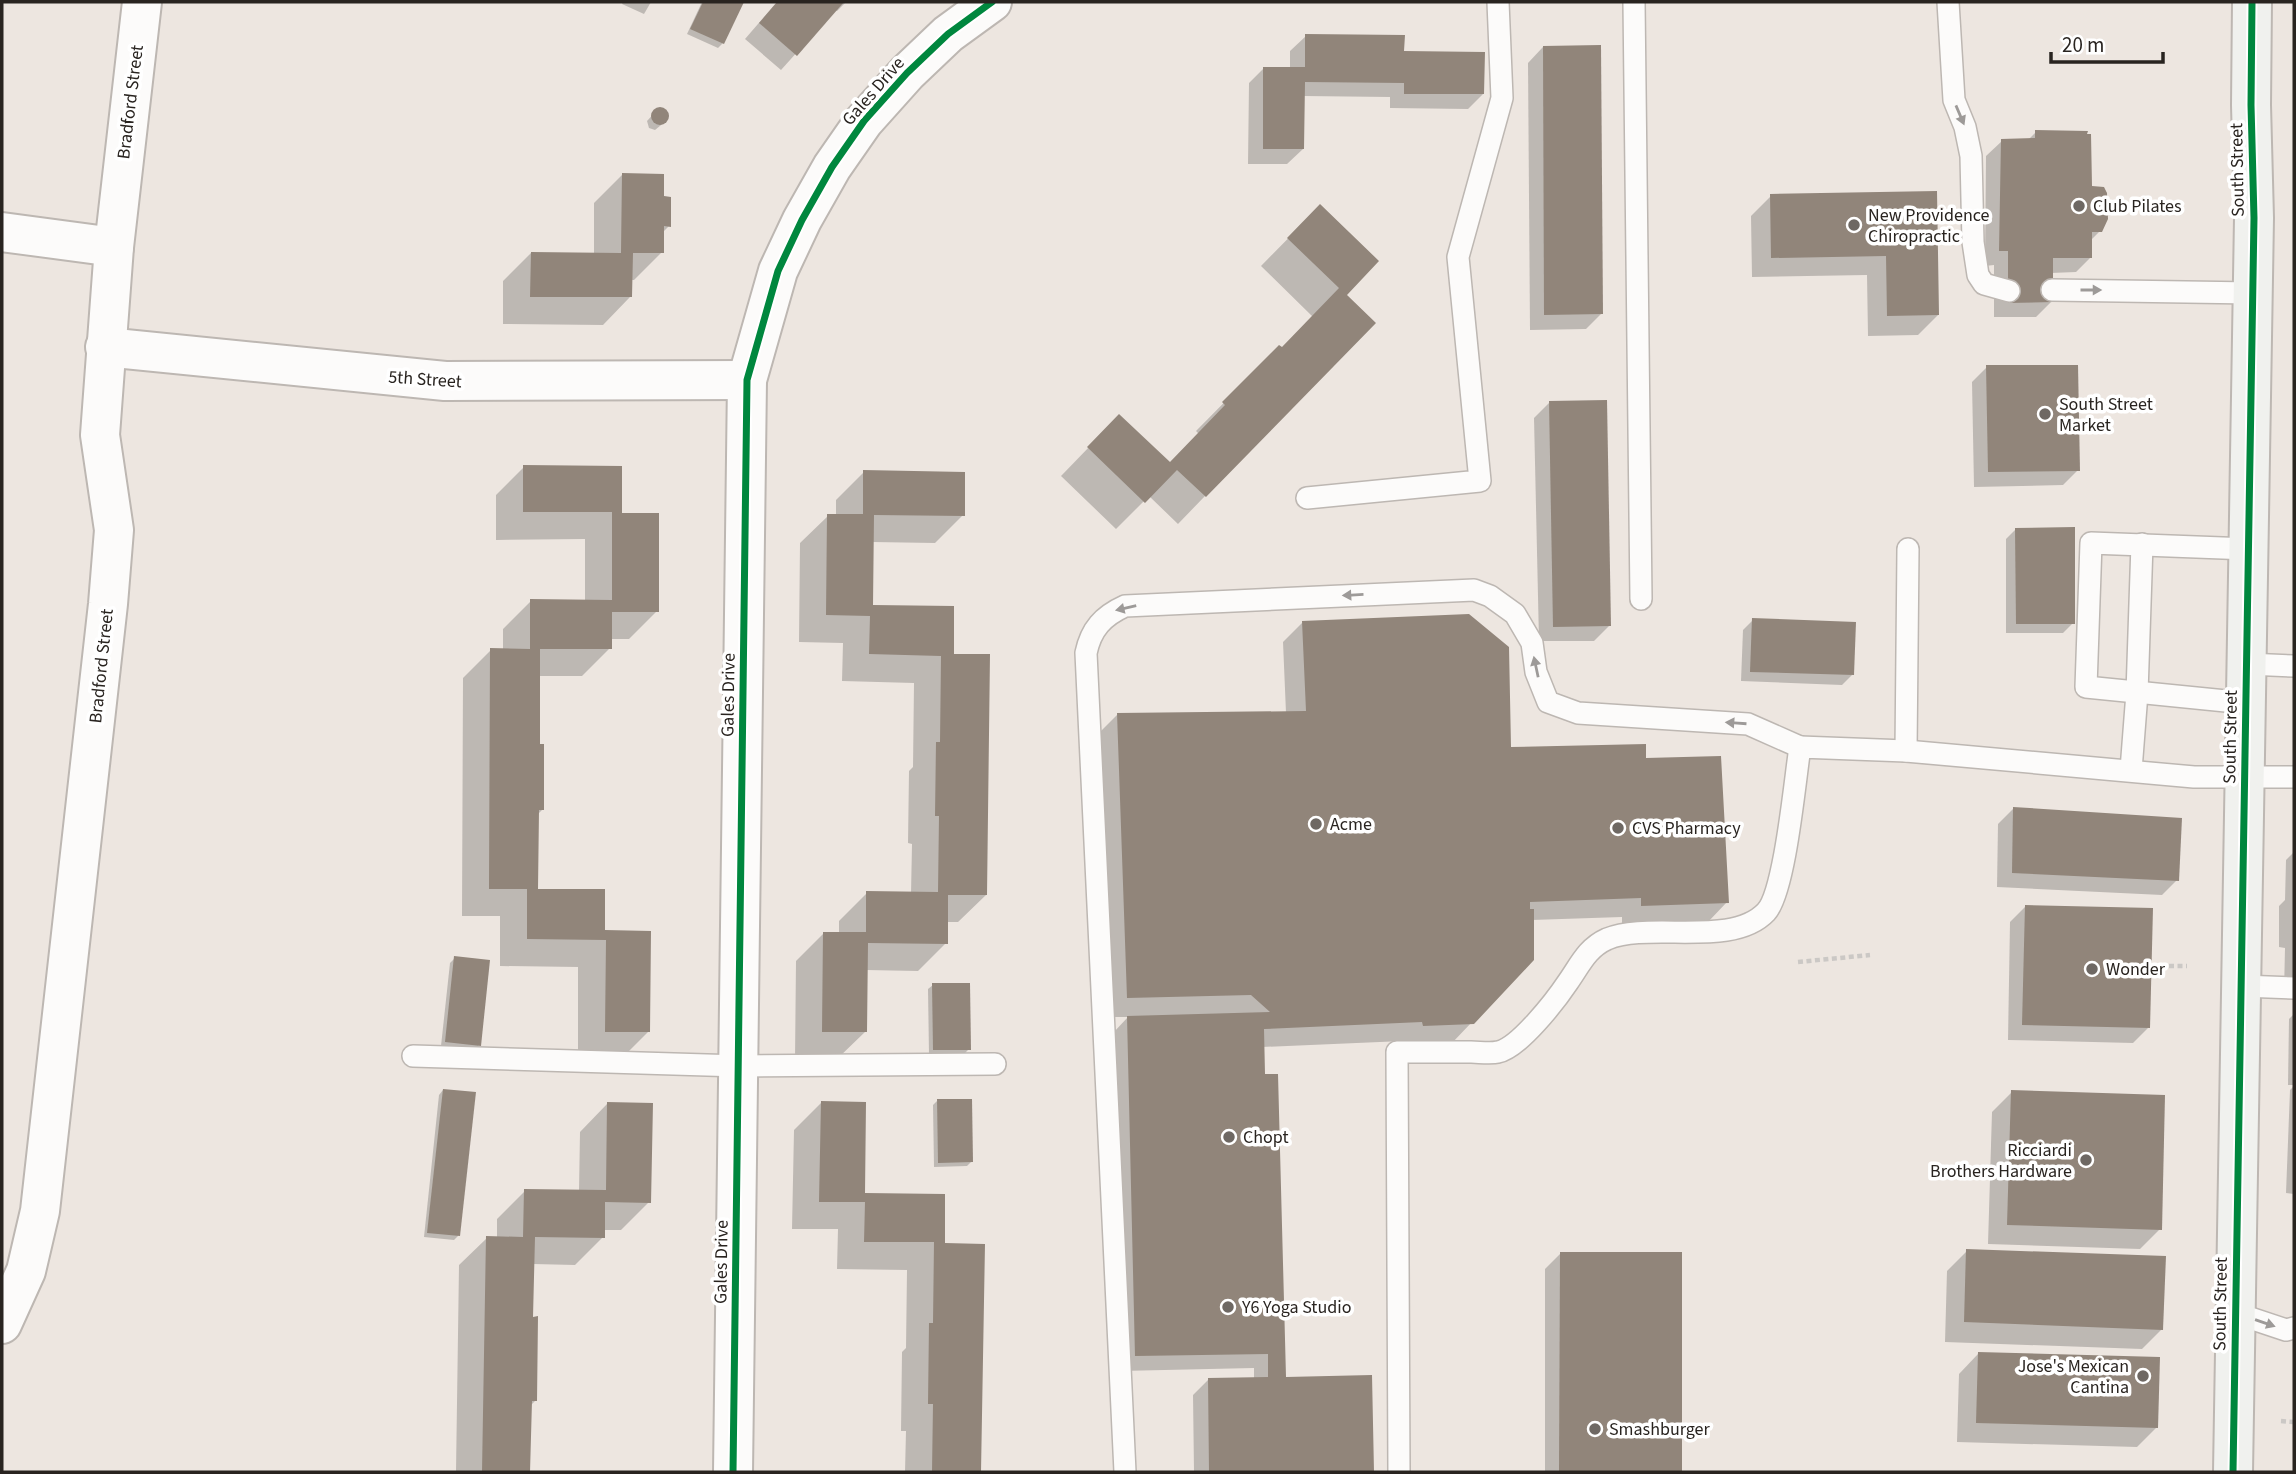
<svg xmlns="http://www.w3.org/2000/svg" width="2296" height="1474" viewBox="0 0 2296 1474" font-family="'Source Sans 3',sans-serif">
  <style>
    .shadow { fill: #0003 }
    .building { fill: #91857a }
    .lines { fill: none; stroke-linecap: round; stroke-linejoin: round }
    .lane-casing { stroke: #bdb7b2; stroke-width: 24 }
    .street-casing { stroke: #bdb7b2; stroke-width: 42 }
    .secondary-casing { stroke: #bdb7b2; stroke-width: 42 }
    .path { stroke: #cbc8c5; stroke-width: 4.5; stroke-dasharray: 5 3.5; stroke-linecap: butt }
    .lane { stroke: #fcfbfa; stroke-width: 21 }
    .street { stroke: #fcfbfa; stroke-width: 38 }
    .secondary { stroke: #f0f1ee; stroke-width: 38 }
    .cycleway-casing { stroke: #fff; stroke-width: 11 }
    .cycleway { stroke: #00873e; stroke-width: 7 }
    .oneway { fill: #9d9a98 }
    .poi-dot { fill: #6e6863; stroke: #fff; stroke-width: 2.5 }
    .labels { text-anchor: middle; stroke-width: 7; stroke-linejoin: round; paint-order: stroke }
    .street-label { font-size: 18px; fill: #292420; stroke: #fff }
    .poi-label { font-size: 18px; fill: #292420; stroke: #fff; text-anchor: start }
  </style>
  <rect width="100%" height="100%" fill="#ede6e0"/>
  <g class="shadow">
    <polygon points="623,2 651,2 644,14 622,4"/>
    <polygon points="702,2 742,2 723,43 718,48 687,34"/>
    <polygon points="777,2 846,2 837,11 835,10 781,70 745,39"/>
    <polygon points="1306,36 1403,53 1483,94 1468,109 1390,108 1390,97 1303,96 1303,149 1287,164 1248,164 1249,83 1264,68 1290,68 1290,51"/>
    <polygon points="1543,47 1601,314 1586,329 1530,330 1528,63"/>
    <polygon points="659,108 665,110 668,116 666,121 655,130 649,128 647,121"/>
    <polygon points="2036,132 2091,188 2100,231 2090,241 2091,257 2076,272 2051,273 2051,302 2036,317 1994,317 1994,265 1985,266 1986,156 2002,141 2028,140"/>
    <polygon points="622,175 662,198 669,226 662,233 662,252 634,280 631,280 630,297 603,325 503,324 503,281 531,253 594,254 594,203"/>
    <polygon points="1936,193 1938,315 1918,335 1868,336 1867,275 1752,277 1751,216 1771,196"/>
    <polygon points="1320,206 1344,295 1205,496 1178,524 1149,496 1116,529 1061,476 1092,444 1169,464 1199,434 1196,431 1279,347 1281,349 1313,317 1261,266"/>
    <polygon points="1987,367 2078,470 2063,485 1974,487 1972,382"/>
    <polygon points="1549,403 1609,626 1594,641 1539,641 1534,418"/>
    <polygon points="524,467 620,515 657,611 629,639 610,639 610,648 582,676 538,676 538,746 543,809 537,815 536,891 604,932 649,1031 621,1059 578,1059 578,967 500,966 500,916 462,916 463,678 491,650 503,650 503,629 531,601 585,601 585,539 496,540 496,495"/>
    <polygon points="864,472 963,515 935,543 872,542 871,607 952,655 986,895 958,922 946,922 946,943 918,971 866,970 865,1032 837,1059 795,1059 796,961 824,933 839,933 839,921 867,893 911,894 912,844 908,843 909,771 913,767 914,683 842,681 843,643 799,642 800,543 828,516 836,516 836,500"/>
    <polygon points="2016,529 2073,623 2063,633 2006,633 2006,539"/>
    <polygon points="1753,620 1852,675 1842,685 1741,681 1743,630"/>
    <polygon points="1303,622 1509,748 1644,760 1727,902 1708,922 1622,925 1622,917 1532,920 1472,1022 1452,1043 1403,1045 1403,1041 1262,1047 1284,1378 1370,1377 1372,1472 1194,1472 1193,1395 1208,1380 1254,1379 1254,1368 1120,1371 1113,1033 1128,1017 1107,1017 1097,735 1117,715 1286,713 1283,642"/>
    <polygon points="2013,809 2177,880 2162,895 1997,887 1998,824"/>
    <polygon points="2294,852 2294,992 2284,992 2285,948 2279,947 2279,906 2285,900 2286,860"/>
    <polygon points="2025,907 2148,1028 2133,1043 2008,1040 2010,922"/>
    <polygon points="455,958 479,1045 474,1050 441,1046 450,963"/>
    <polygon points="933,985 969,1049 965,1053 929,1054 928,989"/>
    <polygon points="2294,1014 2294,1085 2288,1085 2289,1019"/>
    <polygon points="2294,1086 2294,1194 2286,1193 2290,1090"/>
    <polygon points="443,1090 458,1236 454,1240 424,1237 439,1095"/>
    <polygon points="2012,1092 2160,1229 2140,1249 1988,1244 1992,1112"/>
    <polygon points="937,1101 971,1162 967,1166 934,1167 933,1105"/>
    <polygon points="822,1102 863,1194 943,1245 983,1245 980,1472 905,1472 906,1431 901,1431 902,1352 906,1348 907,1270 837,1269 838,1229 792,1229 794,1130"/>
    <polygon points="607,1104 649,1202 621,1230 603,1230 603,1237 575,1265 533,1264 532,1318 535,1401 530,1406 529,1472 456,1472 459,1265 487,1238 497,1238 497,1219 525,1191 579,1192 580,1132"/>
    <polygon points="1967,1251 2162,1329 2142,1349 1945,1342 1947,1271"/>
    <polygon points="1560,1254 1681,1254 1681,1472 1545,1472 1545,1269"/>
    <polygon points="1978,1354 2157,1427 2137,1447 1957,1442 1959,1374"/>
  </g>
  <g class="building">
    <polygon points="703,2 744,2 724,44 690,29"/>
    <polygon points="777,2 844,2 797,56 759,23"/>
    <polygon points="1305,34 1405,35 1404,51 1485,52 1484,94 1404,94 1404,83 1305,82 1304,149 1263,149 1263,67 1305,67"/>
    <polygon points="1601,45 1603,314 1544,315 1543,46"/>
    <circle cx="660" cy="116" r="9"/>
    <polygon points="2035,130 2088,131 2087,134 2091,134 2092,186 2104,187 2107,193 2108,219 2102,232 2092,232 2092,258 2053,258 2053,302 2008,303 2008,251 1999,251 2001,139 2035,138"/>
    <polygon points="622,173 664,174 664,196 671,197 671,227 664,226 664,253 633,253 632,297 530,297 531,252 621,253"/>
    <polygon points="1937,191 1939,315 1887,316 1886,256 1771,258 1770,194"/>
    <polygon points="1320,204 1379,261 1347,295 1376,323 1206,497 1177,470 1145,503 1087,447 1119,414 1170,462 1225,405 1222,402 1279,345 1282,347 1339,288 1287,238"/>
    <polygon points="1986,365 2078,365 2080,471 1988,472"/>
    <polygon points="1607,400 1611,626 1553,627 1549,401"/>
    <polygon points="523,465 622,466 622,513 659,513 659,612 612,612 612,649 540,649 540,744 544,744 544,810 539,810 538,889 605,889 605,930 651,931 650,1032 605,1032 606,940 527,939 527,889 489,889 490,648 530,649 530,599 612,600 612,512 523,512"/>
    <polygon points="863,470 965,472 965,516 874,515 873,605 954,606 954,654 990,654 987,895 948,895 948,944 868,943 867,1032 822,1032 823,932 866,932 866,891 938,892 939,816 935,816 936,742 940,742 941,656 869,654 870,616 826,615 827,514 863,514"/>
    <polygon points="2075,527 2075,624 2016,624 2015,528"/>
    <polygon points="1469,614 1509,647 1511,747 1646,744 1646,758 1721,756 1729,903 1641,906 1641,898 1530,902 1530,909 1534,909 1534,960 1474,1024 1423,1026 1422,1022 1264,1029 1265,1074 1278,1074 1286,1377 1372,1375 1374,1472 1209,1472 1208,1378 1268,1377 1268,1354 1135,1356 1127,1016 1270,1012 1251,995 1127,998 1117,713 1306,711 1302,621"/>
    <polygon points="1752,618 1856,622 1854,675 1750,672"/>
    <polygon points="2013,807 2182,818 2179,881 2012,873"/>
    <polygon points="2025,905 2153,908 2150,1028 2022,1025"/>
    <polygon points="454,956 490,960 481,1046 445,1042"/>
    <polygon points="932,983 970,983 971,1050 933,1050"/>
    <polygon points="443,1089 476,1092 460,1236 427,1233"/>
    <polygon points="2011,1090 2165,1095 2162,1230 2007,1225"/>
    <polygon points="937,1099 972,1099 973,1162 938,1163"/>
    <polygon points="821,1101 866,1102 865,1193 945,1194 945,1243 985,1244 981,1472 932,1472 933,1404 928,1404 929,1323 933,1323 934,1242 864,1242 865,1202 819,1202"/>
    <polygon points="607,1102 653,1103 651,1203 605,1202 605,1238 535,1237 533,1317 538,1316 537,1401 532,1401 530,1472 482,1472 486,1236 523,1237 524,1189 606,1190"/>
    <polygon points="1966,1249 2166,1256 2163,1330 1964,1322"/>
    <polygon points="1560,1252 1682,1252 1682,1472 1559,1472"/>
    <polygon points="1978,1352 2160,1357 2158,1428 1976,1423"/>
  </g>
  <g class="lines">
    <g class="lane-casing">
      <g id="lane">
        <polyline points="1634,2 1641,599"/>
        <polyline points="1948,2 1954,100 1965,127 1971,156 1973,242 1978,275 1984,284 2009,291"/>
        <polyline points="2052,290 2253,293"/>
        <polyline points="1307,498 1480,481 1458,257 1502,98 1498,2"/>
        <polyline points="2247,664 2294,666"/>
        <polyline points="2246,703 2086,687 2091,543 2249,549"/>
        <polyline points="1906,751 1908,549"/>
        <polyline points="2131,770 2137,693 2142,544"/>
        <polyline points="2242,986 2294,988"/>
        <polyline points="413,1056 740,1066 995,1064"/>
        <polyline points="2235,1313 2286,1330 2294,1328"/>
        <path d="M 1125,1472 L 1086,653 C 1091,629 1103,616 1125,606 L 1474,590 L 1490,596 L 1515,614 L 1532,643 L 1536,672 L 1548,702 L 1578,713 L 1748,724 L 1800,747"/>
        <path d="M 1399,1472 L 1397,1052 C 1421,1052 1446,1052 1471,1052 C 1479,1052 1490,1054 1498,1052 C 1519,1048 1556,1000 1568,982 C 1580,965 1587,948 1607,939 C 1650,921 1732,948 1766,912 C 1785,892 1795,779 1800,747 L 1906,751 L 2194,777 L 2294,777"/>
      </g>
    </g>
    <g class="street-casing">
      <g id="street">
        <polyline points="2,232 114,247"/>
        <polyline points="105,347 445,381 747,380"/>
        <polyline points="2,1324 26,1271 40,1211 108,604 114,530 100,435 114,247 142,2"/>
        <polyline points="733,1472 747,380 778,271 802,220 832,167 864,121 907,73 948,34 992,2"/>
      </g>
    </g>
    <g class="secondary-casing">
      <polyline id="secondary" points="2233,1472 2254,218 2251,105 2252,2"/>
    </g>
    <g class="path">
      <polyline points="1798,962 1870,955"/>
      <polyline points="2152,966 2187,966"/>
      <polyline points="2281,1421 2294,1422"/>
    </g>
    <use href="#lane" class="lane"/>
    <use href="#street" class="street"/>
    <use href="#secondary" class="secondary"/>
    <g class="cycleway-casing">
      <g id="cycleway">
        <polyline points="733,1472 747,380 778,271 802,220 832,167 864,121 907,73 948,34 992,2"/>
        <polyline points="2233,1472 2254,218 2251,105 2252,2"/>
      </g>
    </g>
    <use href="#cycleway" class="cycleway"/>
  </g>
  <defs><path id="oneway-solid" d="M-6-.8H1V-3.2L6.5 0L1 3.2V.8H-6Z" transform="scale(1.75)"/></defs>
  <g class="oneway">
    <use href="#oneway-solid" transform="translate(1960 115) rotate(67)"/>
    <use href="#oneway-solid" transform="translate(2091 290)"/>
    <use href="#oneway-solid" transform="translate(1353 595) rotate(177)"/>
    <use href="#oneway-solid" transform="translate(1126 608) rotate(167)"/>
    <use href="#oneway-solid" transform="translate(1536 667) rotate(-102)"/>
    <use href="#oneway-solid" transform="translate(1736 723) rotate(-176)"/>
    <use href="#oneway-solid" transform="translate(2265 1323) rotate(19)"/>
  </g>
  <g class="poi-dot">
    <circle cx="2079" cy="206" r="7"/>
    <circle cx="1854" cy="225" r="7"/>
    <circle cx="2045" cy="414" r="7"/>
    <circle cx="1316" cy="824" r="7"/>
    <circle cx="1618" cy="828" r="7"/>
    <circle cx="2092" cy="969" r="7"/>
    <circle cx="1229" cy="1137" r="7"/>
    <circle cx="2086" cy="1160" r="7"/>
    <circle cx="1228" cy="1307" r="7"/>
    <circle cx="2143" cy="1376" r="7"/>
    <circle cx="1595" cy="1429" r="7"/>
  </g>
  <g class="labels">
    <g class="street-label">
      <text transform="translate(873 91) rotate(-49)" y="6">Gales Drive</text>
      <text transform="translate(130 102) rotate(-83)" y="6">Bradford Street</text>
      <text transform="translate(2237 170) rotate(-91)" y="6">South Street</text>
      <text transform="translate(425 379) rotate(4)" y="6">5th Street</text>
      <text transform="translate(101 666) rotate(-84)" y="6">Bradford Street</text>
      <text transform="translate(728 695) rotate(-89)" y="6">Gales Drive</text>
      <text transform="translate(2230 737) rotate(-89)" y="6">South Street</text>
      <text transform="translate(721 1262) rotate(-89)" y="6">Gales Drive</text>
      <text transform="translate(2220 1304) rotate(-89)" y="6">South Street</text>
    </g>
    <g class="poi-label">
      <text x="2093" y="212">Club Pilates</text>
      <text x="1868" y="221">New Providence<tspan x="1868" dy="21">Chiropractic</tspan></text>
      <text x="2059" y="410">South Street<tspan x="2059" dy="21">Market</tspan></text>
      <text x="1330" y="830">Acme</text>
      <text x="1632" y="834">CVS Pharmacy</text>
      <text x="2106" y="975">Wonder</text>
      <text x="1243" y="1143">Chopt</text>
      <text x="2072" y="1156" text-anchor="end">Ricciardi<tspan x="2072" dy="21">Brothers Hardware</tspan></text>
      <text x="1242" y="1313">Y6 Yoga Studio</text>
      <text x="2129" y="1372" text-anchor="end">Jose's Mexican<tspan x="2129" dy="21">Cantina</tspan></text>
      <text x="1609" y="1435">Smashburger</text>
    </g>
  </g>
  <rect width="2296" height="1474" fill="none" stroke="#292420" stroke-width="7"/>
  <path d="M2051 52v10h112v-10" fill="none" stroke="#292420" stroke-width="3.5"/>
  <text x="2062" y="52" font-size="21" fill="#292420" stroke="#ffffff" stroke-width="5" paint-order="stroke">20 m</text>
</svg>
